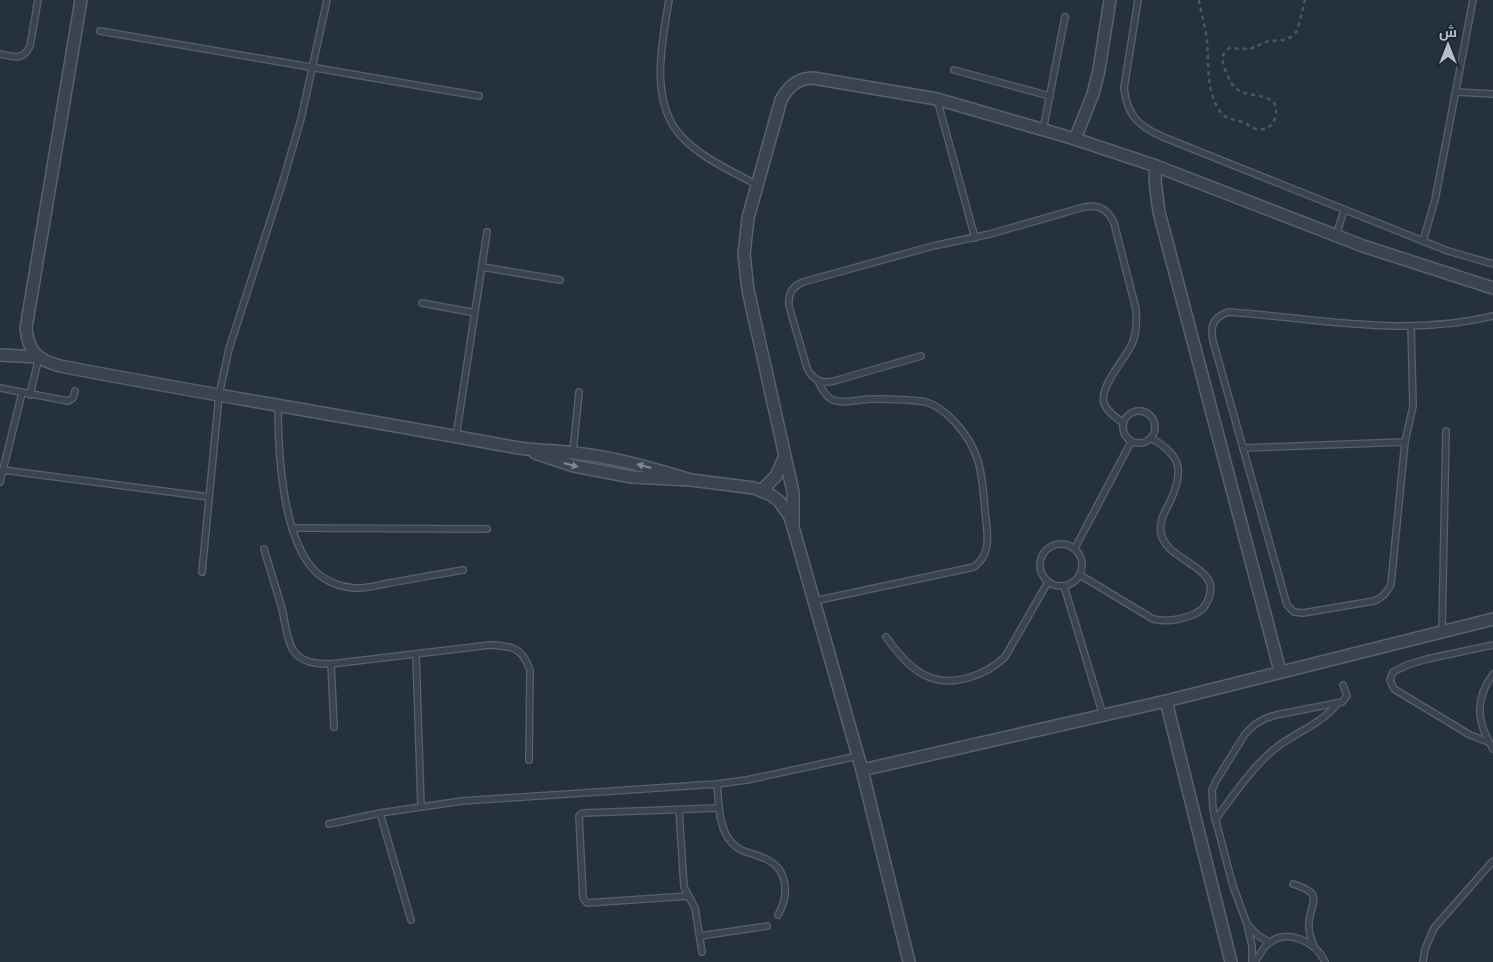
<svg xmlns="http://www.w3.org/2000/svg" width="1493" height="962" viewBox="0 0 1493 962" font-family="'Sofia Sans Condensed',Cairo,sans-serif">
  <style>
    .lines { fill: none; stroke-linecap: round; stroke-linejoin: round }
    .lane-casing { stroke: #58616d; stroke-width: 8 }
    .street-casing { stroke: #58616d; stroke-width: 14 }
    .path { stroke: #475a5e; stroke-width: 2.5; stroke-dasharray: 4 4; stroke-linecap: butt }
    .lane { stroke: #3b4350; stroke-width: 5.5 }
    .street { stroke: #3b4350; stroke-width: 11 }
    .oneway { fill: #7f8793 }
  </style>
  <rect width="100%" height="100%" fill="#263140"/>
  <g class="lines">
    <g class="lane-casing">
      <g id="lane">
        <path d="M 669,0 C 662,42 649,101 681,136 C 701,158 732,171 757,185"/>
        <path d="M 1138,0 L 1124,88 C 1127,115 1138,126 1163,137 L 1448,251 L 1493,264"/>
        <polyline points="100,31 479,96"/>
        <path d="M 0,54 C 14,57 23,61 30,46 L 38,0"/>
        <polyline points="954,70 1050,96"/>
        <polyline points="1456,92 1493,94"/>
        <polyline points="937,99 975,238"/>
        <polyline points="1043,130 1065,17"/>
        <polyline points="1336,236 1344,210"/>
        <polyline points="1423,241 1435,200 1473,0"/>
        <polyline points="482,267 560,280"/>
        <polyline points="422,303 475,313"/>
        <path d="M 1411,326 L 1413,406 L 1405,442 L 1391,584 C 1387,593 1383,597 1374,601 L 1303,613 L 1294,612 L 1287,605 L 1213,341 C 1210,325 1213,318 1228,312 C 1317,318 1405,338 1493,316"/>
        <path d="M 921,356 L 834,381 C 821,384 813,380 807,368 L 789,306 C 788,293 792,287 803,282 L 933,246 L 990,234 L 1084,207 C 1099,204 1108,209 1114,223 L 1136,309 C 1137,321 1137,332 1132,344 C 1125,359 1099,387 1104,403 C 1107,412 1116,417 1123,423"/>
        <polyline points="0,388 68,401 73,398 75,391"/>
        <polyline points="30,395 39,357"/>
        <path d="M 278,406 C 278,451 282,536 314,570 C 324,581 340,587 355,588 C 365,589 378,585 389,583 C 413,579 438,574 463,570"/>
        <circle cx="1139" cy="427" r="16"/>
        <polyline points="456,437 487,232"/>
        <polyline points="1243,448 1405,442"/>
        <polyline points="573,452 579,392"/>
        <polyline points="3,470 209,497"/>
        <polyline points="0,482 22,393"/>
        <polyline points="292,528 487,529"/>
        <circle cx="1061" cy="565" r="21"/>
        <polyline points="1075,548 1131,442"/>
        <path d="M 264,549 C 270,569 276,588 282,609 C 285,621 286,638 293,650 C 301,663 317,664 331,664 L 490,645 C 512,646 522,647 530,670 L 529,760"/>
        <polyline points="202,572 219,395 229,349 283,181 301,119 327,0"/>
        <path d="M 1080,575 L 1153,619 C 1162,621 1170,621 1179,619 C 1191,616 1202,613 1207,602 C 1226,566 1166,563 1161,533 C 1159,522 1164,513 1169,504 C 1184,472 1183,456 1151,438"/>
        <polyline points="1064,586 1103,715"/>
        <path d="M 814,601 L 974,567 C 993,552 987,533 985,511 C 982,473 981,450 954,421 C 946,413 937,405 926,402 C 909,399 890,399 873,399 C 860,399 842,405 831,399 C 824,395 821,387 818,381"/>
        <polyline points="1442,632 1446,431"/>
        <path d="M 886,637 C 897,652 911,670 929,677 C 954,687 986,675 1005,657 L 1048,582"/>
        <polyline points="416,654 421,806"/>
        <polyline points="331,664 334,727"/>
        <path d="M 1493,674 C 1474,700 1477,723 1493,749"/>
        <polyline points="1489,742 1470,735 1394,689 1390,680 1393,672 1407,665 1427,659 1493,645"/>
        <path d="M 717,784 C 719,803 718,828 732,843 C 741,853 754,853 766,859 C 789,870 789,896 778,915"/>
        <polyline points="679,810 684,887 695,908 702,952"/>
        <polyline points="380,813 411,920"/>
        <path d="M 1215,820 C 1233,796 1250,770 1272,751 C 1293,733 1321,725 1338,703"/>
        <polyline points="329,824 380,813 462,801 717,784 747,780 858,756"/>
        <path d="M 1293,884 C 1325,894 1311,900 1309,923 C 1308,931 1311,939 1314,946"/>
        <polyline points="688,896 587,903 583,898 579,816 583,813 719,808"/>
        <polyline points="1248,925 1257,935 1269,942"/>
        <polyline points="700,936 767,926"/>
        <polyline points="1252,962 1252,946 1247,924 1233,886 1213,810 1212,790 1216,781 1245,734 1254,725 1264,719 1276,715 1342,702 1347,696 1343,685"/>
        <path d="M 1255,962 C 1259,956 1263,947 1269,943 C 1288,928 1316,942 1325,962"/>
        <polyline points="1423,962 1425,949 1434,928 1493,861"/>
      </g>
    </g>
    <g class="street-casing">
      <g id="street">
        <path d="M 81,0 L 26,328 C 28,352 38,360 60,366 C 211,395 362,419 513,447 C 533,451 554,450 574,453 C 614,457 652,468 691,480"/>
        <polyline points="1075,139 1093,94 1099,70 1110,0"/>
        <polyline points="1156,166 1155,181 1159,212 1280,671"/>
        <polyline points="0,355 39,357"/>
        <polyline points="535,453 574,466 632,477 691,480 754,488 771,495 779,501 790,517 793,527 862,770 909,962"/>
        <polyline points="762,490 776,476 784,458"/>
        <path d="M 793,527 L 793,492 L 748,290 L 744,254 L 748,218 L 781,100 C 788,87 797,78 813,78 L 937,99 L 1075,139 L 1156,166 L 1363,246 L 1493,288"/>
        <polyline points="1166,701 1231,962"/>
        <polyline points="862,770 1166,701 1493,619"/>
      </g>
    </g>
    <path class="path" d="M 1199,0 C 1201,14 1206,28 1207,42 C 1209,64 1206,90 1219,110 C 1225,120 1233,119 1243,122 C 1248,124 1251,128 1256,129 C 1272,132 1279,117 1275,104 C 1260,88 1238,104 1227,74 C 1224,68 1222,62 1223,55 L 1229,48 L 1250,49 L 1268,41 L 1284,40 L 1291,37 L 1297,31 L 1305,0"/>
    <use href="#lane" class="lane"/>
    <use href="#street" class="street"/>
  </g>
  <defs><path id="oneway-solid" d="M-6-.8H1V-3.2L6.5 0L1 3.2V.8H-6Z" transform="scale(1.25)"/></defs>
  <g class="oneway">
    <use href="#oneway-solid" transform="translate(571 465) rotate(15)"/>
    <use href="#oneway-solid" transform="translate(644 466) rotate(-165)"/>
  </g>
  <g transform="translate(1448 45)" stroke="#1f2835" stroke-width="4" paint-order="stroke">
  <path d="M0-4L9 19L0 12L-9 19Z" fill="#b7beca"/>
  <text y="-8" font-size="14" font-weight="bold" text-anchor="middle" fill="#b7beca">ش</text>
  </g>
</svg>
